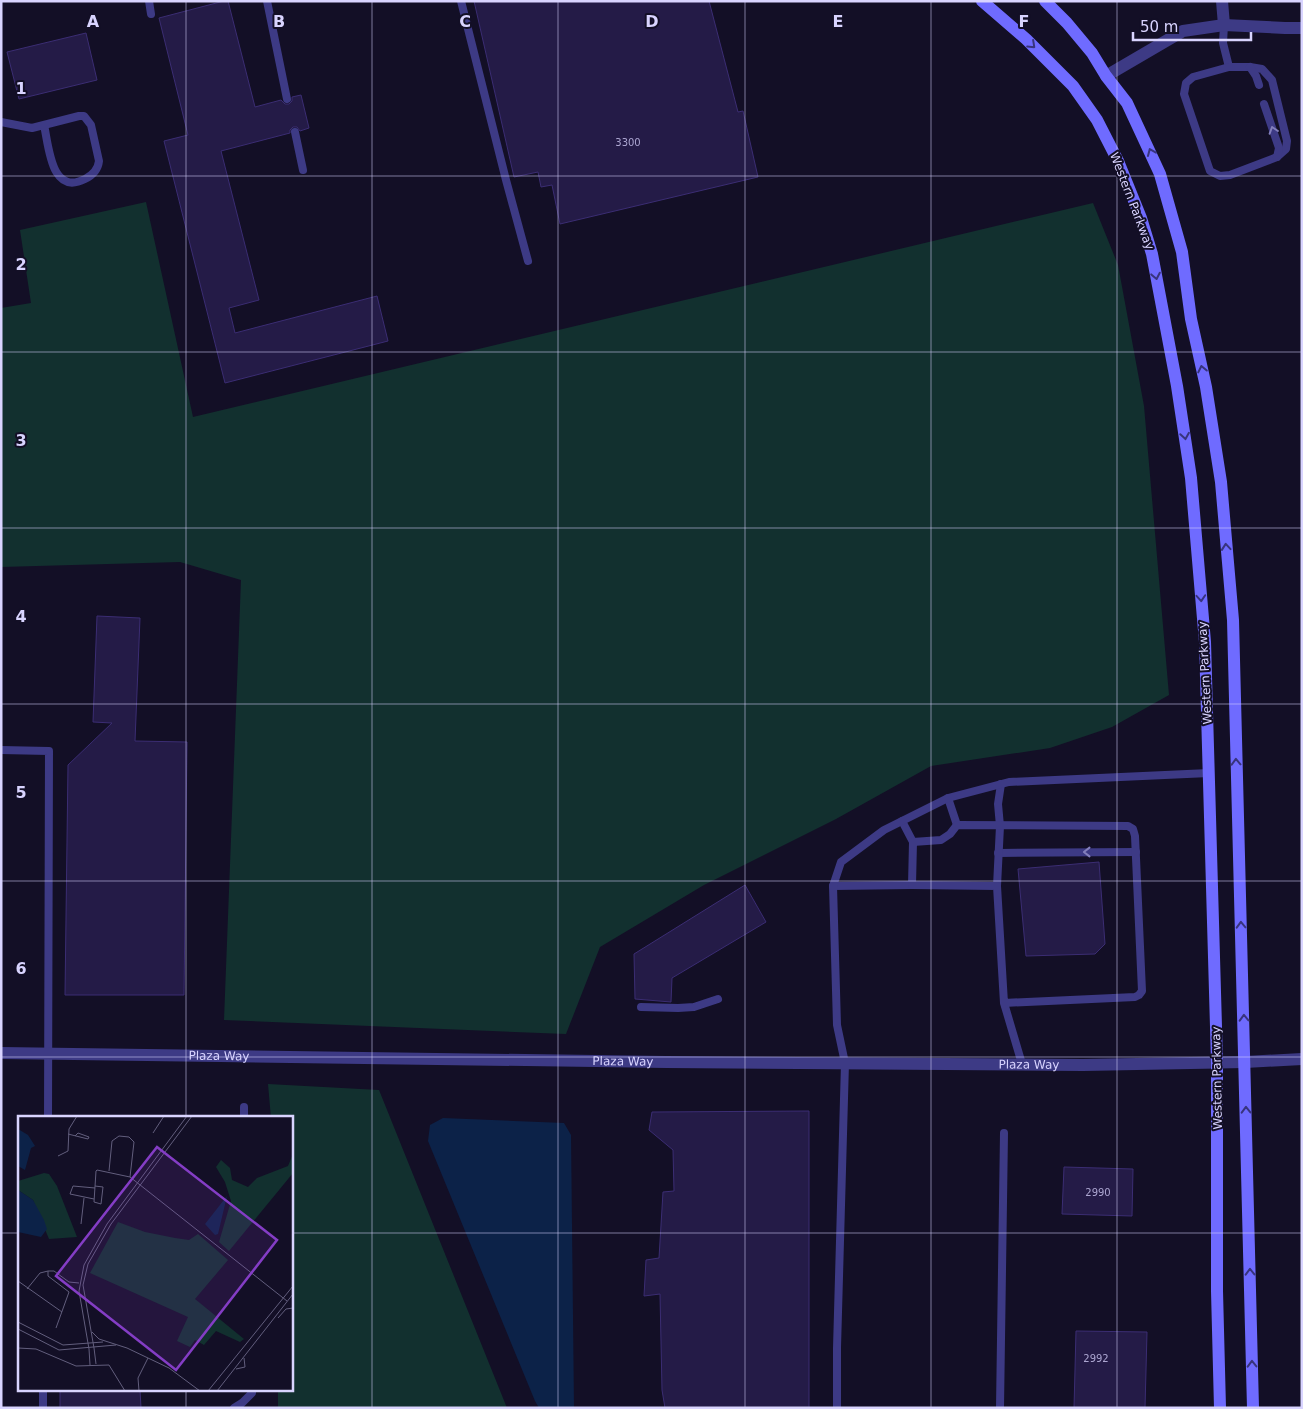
<svg xmlns="http://www.w3.org/2000/svg" width="1303" height="1409" viewBox="0 0 1303 1409" font-family="'DejaVu Sans',sans-serif">
  <style>
    .green { fill: #12302f }
    .water { fill: #0c2248 }
    .building { fill: #241b47; stroke: #3b2d73 }
    .lines { fill: none; stroke-linecap: round; stroke-linejoin: round }
    .service { stroke: #3d3a85; stroke-width: 8 }
    .minor { stroke: #3d3a85; stroke-width: 12 }
    .tertiary { stroke: #3d3a85; stroke-width: 12 }
    .secondary { stroke: #6f6bff; stroke-width: 12 }
    .oneway { stroke: #38347d }
    .oneway2 { stroke: #837fbc }
    .grid { fill: none; stroke: #d9d4ff; stroke-width: 1; stroke-opacity: 0.55 }
    .labels { text-anchor: middle; stroke-width: 4; stroke-linejoin: round; paint-order: stroke }
    .number-label { font-size: 10px; fill: #aca6d1 }
    .street-label { font-size: 12px; fill: #d9d4ff; stroke: #130f26 }
    .inset-road { fill: none; stroke: #625e7d; stroke-width: 1 }
    .view { fill: #843dc5; fill-opacity: 0.15; stroke: #843dc5; stroke-width: 2.5 }
    .inset-edge { fill: none; stroke: #d9d4ff; stroke-width: 2.5 }
    .grid-label { font-size: 16px; text-anchor: middle; font-weight: bold; fill: #d9d4ff; stroke: #130f26; stroke-width: 4; stroke-linejoin: round; paint-order: stroke }
  </style>
  <rect width="100%" height="100%" fill="#130f26"/>
  <g class="green">
    <polygon points="146,202 193,417 1093,203 1118,265 1144,406 1169,695 1112,727 1050,748 931,766 836,819 704,885 600,947 566,1034 224,1020 241,580 180,562 1,567 1,308 31,303 20,230"/>
    <polygon points="268,1084 379,1090 507,1408 278,1408 278,1390 291,1390 291,1118 271,1118"/>
  </g>
  <polygon class="water" points="443,1118 564,1123 571,1135 574,1408 539,1408 535,1401 428,1141 430,1125"/>
  <g class="building">
    <polygon points="224,1 228,1 255,107 281,100 285,104 289,104 292,101 292,97 301,95 309,128 300,131 297,127 293,127 290,130 290,133 221,151 259,300 229,308 235,333 377,296 388,341 225,383 164,141 188,135 159,18"/>
    <polygon points="474,1 709,1 738,112 743,111 758,177 560,224 552,185 541,187 538,172 514,177"/>
    <polygon points="86,33 97,80 19,99 7,52"/>
    <polygon points="97,616 140,618 135,741 187,742 184,995 65,995 68,765 112,723 93,722"/>
    <polygon points="1099,862 1105,944 1095,954 1026,956 1018,869"/>
    <polygon points="745,885 766,922 672,978 671,1002 635,999 634,954"/>
    <polygon points="809,1111 809,1408 665,1408 662,1390 660,1294 644,1296 646,1260 659,1258 663,1192 674,1191 673,1150 649,1130 652,1112"/>
    <polygon points="1064,1167 1133,1169 1132,1216 1062,1214"/>
    <polygon points="1076,1331 1147,1332 1145,1408 1074,1408"/>
    <polygon points="60,1390 140,1390 141,1408 60,1408"/>
  </g>
  <g class="lines">
    <g class="service">
      <polyline points="149,1 151,14"/>
      <polyline points="267,1 287,99"/>
      <polyline points="461,1 506,180 528,261"/>
      <polyline points="1224,25 1223,43 1229,67"/>
      <polygon points="1229,67 1250,67 1262,69 1272,80 1287,141 1286,149 1277,157 1230,175 1220,176 1210,171 1184,94 1186,83 1193,77"/>
      <polyline points="1250,67 1256,76 1259,85"/>
      <polyline points="1264,104 1279,148 1277,157"/>
      <path d="M 1,122 L 32,128 L 79,116 L 84,116 L 91,125 L 99,161 C 98,170 93,175 85,179 C 51,196 49,147 44,125"/>
      <polyline points="295,132 303,170"/>
      <polyline points="1,750 49,751 48,1118"/>
      <polyline points="948,798 957,825"/>
      <polyline points="902,821 913,842"/>
      <polyline points="998,853 1136,852"/>
      <polyline points="833,886 912,885"/>
      <polyline points="997,886 1000,826 998,804 1001,784"/>
      <polyline points="1004,1003 997,886 912,885 913,842 941,840 950,834 957,825 1128,826 1133,829 1135,836 1142,991 1139,995 1135,997 1004,1003 1022,1064"/>
      <polyline points="641,1007 678,1008 694,1007 718,999"/>
      <polyline points="244,1118 244,1107"/>
      <polyline points="43,1390 43,1408"/>
      <polyline points="234,1408 242,1403 252,1393 252,1390"/>
      <polyline points="837,1408 837,1348 845,1063 837,1025 833,886 841,862 884,830 948,798 1009,782 1209,773"/>
      <polyline points="1000,1408 1004,1133"/>
    </g>
    <g class="minor">
      <polyline points="1222,1 1224,25"/>
      <polyline points="1106,76 1183,31 1224,25 1285,28 1302,28"/>
      <polyline points="1245,1062 1302,1059"/>
    </g>
    <path class="tertiary" id="s1" d="M 1,1053 L 666,1062 L 1083,1065 L 1245,1062"/>
    <g class="secondary">
      <polyline points="982,1 1026,39 1073,86 1097,120 1118,161 1141,218 1152,254 1177,386 1191,478 1205,642 1217,1062 1217,1291 1220,1408"/>
      <polyline points="1045,1 1067,23 1092,53 1106,76 1127,103 1160,174 1182,252 1191,319 1206,387 1221,482 1233,620 1253,1408"/>
    </g>
  </g>
  <defs><path id="oneway-chevron" d="M-2-3.5L2.5 0L-2 3.5" fill="none" stroke-width="1.6" stroke-linecap="round" stroke-linejoin="round" transform="scale(1.25)"/></defs>
  <g class="oneway">
    <use href="#oneway-chevron" transform="translate(1032 45) rotate(43)"/>
    <use href="#oneway-chevron" transform="translate(1151 152) rotate(-113)"/>
    <use href="#oneway-chevron" transform="translate(1156 276) rotate(79)"/>
    <use href="#oneway-chevron" transform="translate(1202 369) rotate(-102)"/>
    <use href="#oneway-chevron" transform="translate(1185 436) rotate(81)"/>
    <use href="#oneway-chevron" transform="translate(1226 547) rotate(-95)"/>
    <use href="#oneway-chevron" transform="translate(1201 598) rotate(86)"/>
    <use href="#oneway-chevron" transform="translate(1236 762) rotate(-92)"/>
    <use href="#oneway-chevron" transform="translate(1241 925) rotate(-92)"/>
    <use href="#oneway-chevron" transform="translate(1244 1018) rotate(-92)"/>
    <use href="#oneway-chevron" transform="translate(1246 1110) rotate(-91)"/>
    <use href="#oneway-chevron" transform="translate(1250 1272) rotate(-91)"/>
    <use href="#oneway-chevron" transform="translate(1252 1364) rotate(-91)"/>
  </g>
  <g class="oneway2">
    <use href="#oneway-chevron" transform="translate(1273 130) rotate(-108)"/>
    <use href="#oneway-chevron" transform="translate(1087 852) rotate(180)"/>
  </g>
  <path class="grid" d="M 186,1 L 186,1118M 372,1 L 372,1408M 558,1 L 558,1408M 745,1 L 745,1408M 931,1 L 931,1408M 1117,1 L 1117,1408M 1,176 L 1302,176M 1,352 L 1302,352M 1,528 L 1302,528M 1,704 L 1302,704M 1,881 L 1302,881M 1,1057 L 1302,1057M 1,1233 L 19,1233M 291,1233 L 1302,1233M 186,1390 L 186,1408"/>
  <g class="labels">
    <g class="number-label">
      <text x="628" y="146">3300</text>
      <text x="1098" y="1196">2990</text>
      <text x="1096" y="1362">2992</text>
    </g>
    <g class="street-label">
      <text transform="translate(1132 201) rotate(69)" y="4">Western Parkway</text>
      <text transform="translate(1205 673) rotate(-93)" y="4">Western Parkway</text>
      <text dy="4" stroke="none"><textPath href="#s1" startOffset="218">Plaza Way</textPath></text>
      <text dy="4" stroke="none"><textPath href="#s1" startOffset="622">Plaza Way</textPath></text>
      <text dy="4" stroke="none"><textPath href="#s1" startOffset="1028">Plaza Way</textPath></text>
      <text transform="translate(1217 1078) rotate(-91)" y="4">Western Parkway</text>
    </g>
  </g>
  <g transform="translate(18 1116)">
    <rect width="275" height="275" fill="#130f26"/>
    <path d="M 275,38 L 275,57 L 211,135 L 201,126 L 213,85 L 207,66 L 198,51 L 203,44 L 212,52 L 214,64 L 230,71 L 239,62 L 270,50 ZM 26,57 L 31,58 L 39,70 L 59,121 L 31,123 L 15,84 L 0,74 L 0,65 ZM 100,106 L 127,116 L 157,122 L 171,124 L 180,118 L 210,144 L 177,183 L 226,223 L 222,226 L 198,215 L 186,229 L 177,224 L 172,231 L 159,225 L 170,201 L 72,157 Z" fill="#12302f"/>
    <path d="M 0,13 L 10,19 L 17,30 L 13,32 L 7,54 L 0,50 ZM 0,74 L 15,84 L 26,104 L 29,113 L 23,121 L 0,116 ZM 209,80 L 200,118 L 197,119 L 187,108 Z" fill="#0c2248"/>
    <path class="inset-road" d="M 135,17 L 146,0M 50,18 L 70,23 L 71,21M 57,20 L 60,17 L 71,21M 40,40 L 50,35 L 51,13 L 59,0M 91,55 L 94,25 L 101,20 L 111,21 L 116,26 L 112,61M 77,70 L 85,71 L 83,88 L 76,86 L 78,55 L 79,54 L 112,61 L 269,185M 76,83 L 52,78 L 55,70 L 77,72M 63,108 L 66,82M 0,165 L 44,196M 9,173 L 22,157 L 30,155M 260,202 L 268,193 L 275,192M 0,206 L 45,229 L 85,226M 38,212 L 51,176 L 30,160 L 30,155 L 36,155 L 51,166 L 61,167M 0,213 L 41,234 L 98,229M 74,216 L 81,223 L 109,232 L 151,252 L 182,275M 0,232 L 18,233 L 58,250 L 91,249 L 107,275M 76,232 L 78,248M 76,232 L 65,169 L 70,148 L 93,108 L 174,0M 71,233 L 72,249M 71,233 L 61,175 L 66,149 L 89,108 L 169,0M 218,253 L 227,251 L 226,242M 121,275 L 120,262 L 130,242M 190,275 L 275,170M 199,275 L 275,178"/>
    <path class="view" d="M 139,31 L 259,124 L 158,254 L 38,160 Z"/>
    <rect width="275" height="275" class="inset-edge"/>
  </g>
  <g class="grid-label">
    <text x="93" y="27">A</text>
    <text x="279" y="27">B</text>
    <text x="465" y="27">C</text>
    <text x="652" y="27">D</text>
    <text x="838" y="27">E</text>
    <text x="1024" y="27">F</text>
    <text x="21" y="94">1</text>
    <text x="21" y="270">2</text>
    <text x="21" y="446">3</text>
    <text x="21" y="622">4</text>
    <text x="21" y="798">5</text>
    <text x="21" y="974">6</text>
  </g>
  <rect width="1303" height="1409" fill="none" stroke="#d9d4ff" stroke-width="5"/>
  <path d="M1133 32v8h118v-8" fill="none" stroke="#d9d4ff" stroke-width="2.5"/>
  <text x="1140" y="32" font-size="15" fill="#d9d4ff" stroke="#130f26" stroke-width="4" paint-order="stroke">50 m</text>
</svg>
